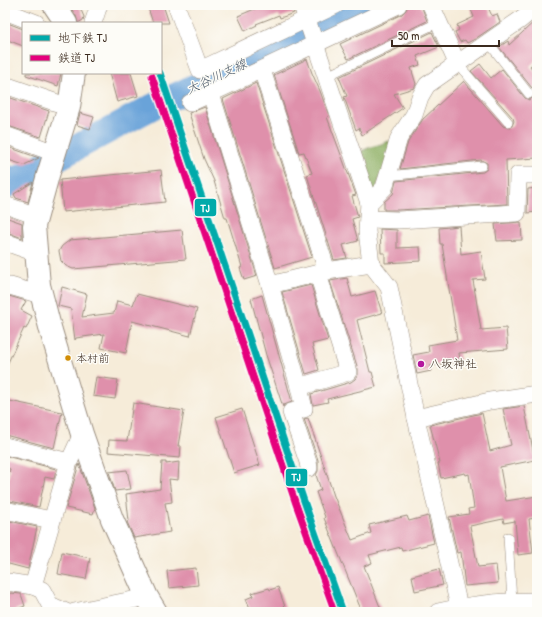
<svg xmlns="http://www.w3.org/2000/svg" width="542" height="617" viewBox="0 0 542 617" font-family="'Patrick Hand','Klee One',sans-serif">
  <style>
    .forest { fill: #8cae62; stroke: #646c40 }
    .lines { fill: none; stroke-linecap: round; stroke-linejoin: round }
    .stream { stroke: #69a3d9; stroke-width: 4.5 }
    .river { stroke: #69a3d9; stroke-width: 26 }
    .building { fill: #df90ab }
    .lane-casing { stroke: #988b7c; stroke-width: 10 }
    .street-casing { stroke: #988b7c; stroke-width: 18 }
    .secondary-casing { stroke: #988b7c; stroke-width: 24 }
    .lane { stroke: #fff; stroke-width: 9 }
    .street { stroke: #fff; stroke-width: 17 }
    .secondary { stroke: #fff; stroke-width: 22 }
    .rail-1-casing { stroke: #fdfcf7; stroke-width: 10 }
    .rail-1 { stroke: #e5007d; stroke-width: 7 }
    .metro-1-casing { stroke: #fdfcf7; stroke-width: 10 }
    .metro-1 { stroke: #01aaaa; stroke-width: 7 }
    .bus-dot { fill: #d18d06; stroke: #fdfcf7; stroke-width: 1.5 }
    .poi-dot { fill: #b5179e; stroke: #fdfcf7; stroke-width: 1.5 }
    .labels { text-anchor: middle; stroke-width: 3; stroke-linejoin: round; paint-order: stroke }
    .bus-label { font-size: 11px; fill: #3b2a1e; stroke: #fdfcf7; text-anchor: start }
    .poi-label { font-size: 12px; fill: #3b2a1e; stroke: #fdfcf7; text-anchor: start }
    .water-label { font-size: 13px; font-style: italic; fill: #4d5a69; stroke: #fdfcf7 }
    .line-badge { stroke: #fdfcf7; stroke-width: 1.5 }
    .badge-label { font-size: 11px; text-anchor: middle; font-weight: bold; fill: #fff }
  </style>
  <rect width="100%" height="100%" fill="#fdfcf7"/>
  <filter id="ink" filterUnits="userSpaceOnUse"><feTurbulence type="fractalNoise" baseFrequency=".025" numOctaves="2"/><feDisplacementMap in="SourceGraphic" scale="8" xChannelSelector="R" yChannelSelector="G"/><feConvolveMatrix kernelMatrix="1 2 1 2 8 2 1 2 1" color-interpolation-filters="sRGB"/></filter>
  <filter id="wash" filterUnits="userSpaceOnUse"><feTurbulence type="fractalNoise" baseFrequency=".012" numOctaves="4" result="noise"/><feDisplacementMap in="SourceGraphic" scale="16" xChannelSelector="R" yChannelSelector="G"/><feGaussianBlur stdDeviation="0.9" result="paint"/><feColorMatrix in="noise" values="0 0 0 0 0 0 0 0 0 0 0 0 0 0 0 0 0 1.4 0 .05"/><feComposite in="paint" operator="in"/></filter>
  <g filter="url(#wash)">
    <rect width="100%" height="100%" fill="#f6ecd9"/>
    <path class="forest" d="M 389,141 L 393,146 L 374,194 L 356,155 C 365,147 378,146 389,141 Z"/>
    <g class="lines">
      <polyline class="stream" points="5,166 27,173"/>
      <polyline class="river" points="5,186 152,107 366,5"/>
    </g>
    <g id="blocks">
      <g class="building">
        <polygon points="69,5 79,5 84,17 83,20 78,23 76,16"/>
        <polygon points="147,5 163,5 169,23 153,23"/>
        <polygon points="264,5 292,5 294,13 280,18 279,15 256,24 257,25 245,31 238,16"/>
        <polygon points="408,5 421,5 427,21 348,59 340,44 402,14 406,10"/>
        <polygon points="469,5 487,5 492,16 497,14 500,22 475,39 467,43 465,40 460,42 455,32 459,30 457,25 474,17"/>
        <polygon points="537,19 537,59 530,66 537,75 537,85 532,88 499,47 508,41 509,45"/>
        <polygon points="5,22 23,29 23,46 5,39"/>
        <polygon points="432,32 439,47 417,56 420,65 411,68 416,84 414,88 394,94 403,108 362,135 359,128 356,130 344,97 347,96 339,77"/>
        <polygon points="307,59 312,73 320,91 329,116 327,117 356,195 352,196 358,217 352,219 358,241 343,245 347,258 334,260 307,175 312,173 304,152 299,153 274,75"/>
        <polygon points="480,64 491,78 502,69 525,98 529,100 534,97 537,101 537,158 506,160 507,204 398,210 384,210 384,202 393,194 396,181 483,172 487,169 487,163 481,160 400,169 408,142 423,119 464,81 503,126 509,128 512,126 514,121 513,118 471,71"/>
        <polygon points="26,73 61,73 58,86 26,75"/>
        <polygon points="109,73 131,73 138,96 117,102"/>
        <polygon points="256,83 312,257 275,268 223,99"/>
        <polygon points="5,96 49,111 41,137 5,125"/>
        <polygon points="205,107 257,276 244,280 240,268 242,267 227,218 225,218 214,181 204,159 189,113"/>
        <polygon points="80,113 94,117 90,129 77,125"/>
        <polygon points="5,146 39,158 24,165 5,159"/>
        <polygon points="161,170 165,202 63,212 60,180"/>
        <polygon points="33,182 28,202 16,198 14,194"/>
        <polygon points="537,188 537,212 527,213 528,189"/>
        <polygon points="5,217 22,223 22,238 9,233 10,231 5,230"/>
        <polygon points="521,222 522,240 497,241 495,224"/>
        <polygon points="459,226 461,254 481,251 485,279 473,280 481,330 506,328 508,349 459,353 460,361 430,366 431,371 417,374 413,355 429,352 428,345 457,340 442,244 440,244 439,228"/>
        <polygon points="380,229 397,230 397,248 420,247 421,261 385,263 385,253 381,253"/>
        <polygon points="182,230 186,259 73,269 66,266 61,261 59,251 62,246 70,240"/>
        <polygon points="347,278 352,297 375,291 382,313 357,320 370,372 372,372 376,387 327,399 328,402 313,405 311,394 351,382 355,379 358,375 358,369 330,281"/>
        <polygon points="311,285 328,340 312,344 319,370 306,374 282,292"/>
        <polygon points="62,287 87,294 82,317 114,313 117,301 133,305 137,294 197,309 190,336 132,321 126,353 101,348 104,334 76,338 75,340 71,309 58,306"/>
        <polygon points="262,295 292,402 284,405 283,407 266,355 251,299"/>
        <polygon points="9,296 26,301 21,310 32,316 26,329 24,328 5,369 5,305"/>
        <polygon points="96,377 118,380 115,399 93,396"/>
        <polygon points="5,400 62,412 54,448 5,435"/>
        <polygon points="133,403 184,411 178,446 181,446 180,458 108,452 109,440 127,441"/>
        <polygon points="524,406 535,460 500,467 506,501 537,496 537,518 529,519 533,553 518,555 515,521 504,523 503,519 470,526 478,567 496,565 498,583 465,586 461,552 457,553 449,517 469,514 468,509 474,508 469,474 466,475 465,473 441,478 438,463 440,463 430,425 482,413 490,451 511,445 503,409"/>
        <polygon points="242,409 260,465 234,473 216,417"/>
        <polygon points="308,418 334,496 352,540 371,533 369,525 407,516 409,521 428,516 434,543 402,551 401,547 369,555 372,563 364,566 382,612 362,612 324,518 325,517 316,492 321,490 316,475 318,471 318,460 304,419"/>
        <polygon points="6,456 56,469 54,479 45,477 39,507 5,500 5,494 10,469 5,467"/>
        <polygon points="162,462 166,462 166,464 179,462 178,480 169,479 172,502 165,503 170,532 134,538 127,522 129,521 126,494 160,489"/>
        <polygon points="79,464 95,508 93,514 66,508"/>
        <polygon points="127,470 131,489 115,491 109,472"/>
        <polygon points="5,520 37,527 28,569 5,563"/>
        <polygon points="62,552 90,558 86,579 58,574"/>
        <polygon points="196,568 198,585 169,588 167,571"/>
        <polygon points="439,569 443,585 415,591 412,576"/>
        <polygon points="278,587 285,607 271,612 251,612 246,599 253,596 252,593 269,588 270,590"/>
        <polygon points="11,593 21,594 25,606 10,612 5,612 5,595"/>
      </g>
    </g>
  </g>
  <g filter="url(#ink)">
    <use href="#blocks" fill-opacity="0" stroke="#988b7c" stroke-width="1"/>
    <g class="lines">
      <g class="lane-casing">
        <g id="lane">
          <polyline points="488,42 529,94"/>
          <polyline points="457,63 508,122"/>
          <polyline points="327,76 439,22"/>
          <polyline points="388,176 482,166"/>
          <polyline points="508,537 512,601"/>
        </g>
      </g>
      <g class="street-casing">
        <g id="street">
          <polyline points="176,5 200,70 336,5"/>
          <polyline points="302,5 369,203"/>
          <polyline points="431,5 457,63"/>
          <polyline points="5,11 36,23"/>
          <polyline points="93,23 99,5"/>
          <polyline points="262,70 327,271"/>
          <polyline points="5,85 69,107"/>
          <polyline points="211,94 270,285 299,387 348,372 318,274"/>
          <polyline points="190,103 398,5"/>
          <polyline points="5,135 55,153"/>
          <polyline points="5,205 37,216"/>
          <polyline points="368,219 398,220 517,213 518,175 537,175"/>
          <polyline points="5,242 36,253"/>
          <polyline points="270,285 327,271 371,264"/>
          <polyline points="5,286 10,286 41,295"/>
          <polyline points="299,387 304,409 291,412 308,462 309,468"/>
          <polyline points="416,418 490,401 537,394"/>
          <polyline points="5,446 69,462"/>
          <polyline points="5,510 51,520"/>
          <polyline points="5,583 8,582 33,586 42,590 50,605 66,612"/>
          <polyline points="33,586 69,462 82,434"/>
          <polyline points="459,607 416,418 389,287 371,264 367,231 369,203 384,188 399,138 414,115 420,97 427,85 520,20 537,6"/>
          <polyline points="74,612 147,597"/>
          <path d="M 438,612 C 472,604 502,601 537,601"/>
        </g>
      </g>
      <g class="secondary-casing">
        <g id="secondary">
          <polyline points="54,5 66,23"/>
          <polyline points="74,73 69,107 48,175 34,226 39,285 51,331 82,434 112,519 147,597 156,612"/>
        </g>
      </g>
      <use href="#lane" class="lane"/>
      <use href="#street" class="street"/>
      <use href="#secondary" class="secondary"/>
      <g class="rail-1-casing">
        <polyline id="rail-1" points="152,76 296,504 335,612"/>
      </g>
      <use href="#rail-1" class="rail-1"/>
      <g class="metro-1-casing">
        <polyline id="metro-1" points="160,73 304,501 343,612"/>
      </g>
      <use href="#metro-1" class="metro-1"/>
    </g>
  </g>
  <circle class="bus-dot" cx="68" cy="358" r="3.5"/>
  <circle class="poi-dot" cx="421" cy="364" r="4"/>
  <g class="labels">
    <g class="bus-label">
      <text x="76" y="362">本村前</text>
    </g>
    <g class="poi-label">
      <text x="429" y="368">八坂神社</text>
    </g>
    <g class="water-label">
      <text transform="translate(216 76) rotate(-25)" y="5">大谷川支線</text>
    </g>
  </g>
  <g class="line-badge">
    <rect x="194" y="198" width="23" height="19" rx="4" fill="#01aaaa"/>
    <rect x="285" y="468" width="23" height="19" rx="4" fill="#01aaaa"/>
  </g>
  <g class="badge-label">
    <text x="205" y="212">TJ</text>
    <text x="296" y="481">TJ</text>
  </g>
  <rect width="542" height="617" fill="none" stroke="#fdfcf7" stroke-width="20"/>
  <rect x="22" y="22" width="140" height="52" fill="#fdfcf7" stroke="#afa8a0"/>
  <rect x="30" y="35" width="20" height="6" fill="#01aaaa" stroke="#afa8a0"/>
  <text x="58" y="42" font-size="12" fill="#3b2a1e">地下鉄 TJ</text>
  <rect x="30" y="55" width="20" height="6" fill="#e5007d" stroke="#afa8a0"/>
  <text x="58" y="62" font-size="12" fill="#3b2a1e">鉄道 TJ</text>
  <path d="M392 40v6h107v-6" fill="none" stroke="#3b2a1e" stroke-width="2"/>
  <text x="398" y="40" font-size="12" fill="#3b2a1e" stroke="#fdfcf7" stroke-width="3" paint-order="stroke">50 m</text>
</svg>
